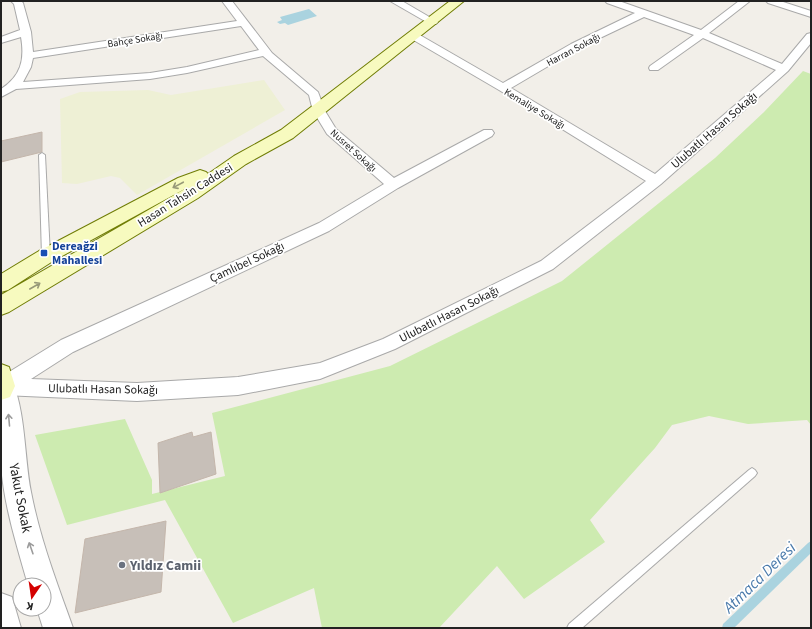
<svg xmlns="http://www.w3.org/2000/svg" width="812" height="629" viewBox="0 0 812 629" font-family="'Source Sans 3',sans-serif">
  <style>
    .farmland { fill: #eef0d5 }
    .grass { fill: #cdebb0 }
    .water { fill: #aad3df }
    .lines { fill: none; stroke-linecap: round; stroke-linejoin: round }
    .stream { fill: #aad3df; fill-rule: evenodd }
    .building { fill: #c7bfb8; stroke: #c4b6ab }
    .service-casing { stroke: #a9a9a9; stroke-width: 2 }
    .minor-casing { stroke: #a9a9a9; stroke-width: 2 }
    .tertiary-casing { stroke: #a9a9a9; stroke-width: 2 }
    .secondary-casing { stroke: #707d05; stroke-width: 2 }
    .service { fill: #fff; fill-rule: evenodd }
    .minor { fill: #fff; fill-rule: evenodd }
    .tertiary { fill: #fff; fill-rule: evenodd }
    .secondary { fill: #f7fabf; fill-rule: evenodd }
    .oneway { stroke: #979978 }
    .oneway2 { stroke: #9c9c9c }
    .transit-dot { fill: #1a4fb4; stroke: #fff; stroke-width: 1.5 }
    .worship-dot { fill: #6b7280; stroke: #fff; stroke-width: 1.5 }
    .labels { text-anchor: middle; stroke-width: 3.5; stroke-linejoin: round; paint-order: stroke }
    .far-street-label { font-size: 10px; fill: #222; stroke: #fff }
    .street-label { font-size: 12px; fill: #222; stroke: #fff }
    .transit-label { font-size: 12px; font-weight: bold; fill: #164399; stroke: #fff; text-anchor: start }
    .near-street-label { font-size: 14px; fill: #222; stroke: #fff }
    .near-worship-label { font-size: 14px; font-weight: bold; fill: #5b616d; stroke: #fff; text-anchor: start }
    .near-water-label { font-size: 16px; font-style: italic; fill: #4a7aab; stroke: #fff }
  </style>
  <rect width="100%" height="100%" fill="#f2efe9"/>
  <polygon class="farmland" points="264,80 285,110 137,195 120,178 111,176 77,184 62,183 60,99 80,92 148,90 171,95"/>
  <polygon class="grass" points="803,71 811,74 811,425 807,420 748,424 709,416 672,425 655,448 590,520 605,542 524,599 497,566 439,628 322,628 314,588 233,623 165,500 67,525 35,435 125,419 152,480 152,494 225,476 212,413 390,366 562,281 715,158 764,112"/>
  <polygon class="water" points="309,9 317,16 288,25 285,23 280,24 277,22 282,20 280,17"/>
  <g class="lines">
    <polygon class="stream" points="811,541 811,553 734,628 722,628 723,624 808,543"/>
  </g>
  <g class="building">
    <polygon points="42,132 42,152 1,162 1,141"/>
    <polygon points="192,432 193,437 211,432 216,474 160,493 158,443"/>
    <polygon points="166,521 161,592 75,613 85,539"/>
  </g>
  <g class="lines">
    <g class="service-casing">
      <g id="service">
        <polygon points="42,153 45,155 50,256 46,259 42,256 39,155"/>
        <polygon points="752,468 755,470 757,473 755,476 582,628 567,628 569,624 749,470"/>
      </g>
    </g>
    <g class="minor-casing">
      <g id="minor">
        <path d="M 11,1 L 21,1 L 23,3 L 31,32 L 33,52 L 237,21 L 222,1 L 232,1 L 272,53 L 318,92 L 325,111 L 336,129 L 394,178 L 484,130 L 492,130 L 494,133 L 492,136 L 398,188 L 329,231 L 73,352 L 31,379 L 137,383 L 238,377 L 320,363 L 383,339 L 541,261 L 646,181 L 499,90 L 410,38 L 409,36 L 410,34 L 418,34 L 503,83 L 571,44 L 635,13 L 607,3 L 605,1 L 619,1 L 701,30 L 739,1 L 750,1 L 709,33 L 782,64 L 807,34 L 811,33 L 811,43 L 788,71 L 661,184 L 553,269 L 395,349 L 320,379 L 238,395 L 137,401 L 3,395 L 1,394 L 1,377 L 61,340 L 319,223 L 384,184 L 327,134 L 313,111 L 309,95 L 263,56 L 187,73 L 150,79 L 16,89 L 1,97 L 1,89 C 21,76 25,60 21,37 L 1,43 L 1,37 L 20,30 L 14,4 ZM 644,17 L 694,35 L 650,66 L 649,68 L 650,70 L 658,70 L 703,38 L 776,70 L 655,174 L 511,88 L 579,48 ZM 241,26 L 259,50 L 187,67 L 150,73 L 23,82 L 31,67 L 33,58 Z"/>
        <polygon points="390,1 402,1 438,22 436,24 430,24"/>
        <polygon points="766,1 780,1 811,11 811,17 768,3"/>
      </g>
    </g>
    <g class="tertiary-casing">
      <g id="tertiary">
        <path d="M 3,375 L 11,378 C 26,412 24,456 31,492 C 40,539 57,583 73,628 L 43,628 L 37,609 L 44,609 L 44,585 L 28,585 C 17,546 4,506 1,465 C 0,436 1,406 1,376 Z"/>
        <polygon points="1,593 12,597 21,628 1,628"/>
      </g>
    </g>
    <g class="secondary-casing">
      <g id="secondary">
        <polygon points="450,1 464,1 293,138 246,164 198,198 9,312 1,315 1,295 190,186 53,261 8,290 1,292 1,274 39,251 178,178 200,170 206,172 208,174 234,156 281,130"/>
        <polygon points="1,364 9,367 15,386 10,397 1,400"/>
      </g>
    </g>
    <use href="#service" class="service"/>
    <use href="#minor" class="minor"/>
    <use href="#tertiary" class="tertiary"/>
    <use href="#secondary" class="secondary"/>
  </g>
  <defs><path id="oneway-shaft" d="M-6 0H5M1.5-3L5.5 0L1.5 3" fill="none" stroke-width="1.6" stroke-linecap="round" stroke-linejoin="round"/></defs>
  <g class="oneway">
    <use href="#oneway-shaft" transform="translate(178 185) rotate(152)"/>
    <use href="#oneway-shaft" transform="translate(35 286) rotate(-30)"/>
  </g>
  <g class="oneway2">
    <use href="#oneway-shaft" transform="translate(9 420) rotate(-95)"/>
    <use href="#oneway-shaft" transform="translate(31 548) rotate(-109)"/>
  </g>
  <rect class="transit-dot" x="40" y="249" width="8" height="8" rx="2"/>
  <circle class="worship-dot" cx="122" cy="565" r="4"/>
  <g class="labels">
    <g class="far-street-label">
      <text transform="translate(135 39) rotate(-9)" y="4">Bahçe Sokağı</text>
      <text transform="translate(573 49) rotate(-28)" y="4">Harran Sokağı</text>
      <text transform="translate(535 108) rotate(31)" y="4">Kemaliye Sokağı</text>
      <text transform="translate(354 150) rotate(42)" y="4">Nusret Sokağı</text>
    </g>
    <g class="street-label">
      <text transform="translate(714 130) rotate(-41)" y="4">Ulubatlı Hasan Sokağı</text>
      <text transform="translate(185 195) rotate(-32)" y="4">Hasan Tahsin Caddesi</text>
      <text transform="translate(247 262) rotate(-25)" y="4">Çamlıbel Sokağı</text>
      <text transform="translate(449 314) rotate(-27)" y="4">Ulubatlı Hasan Sokağı</text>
      <text transform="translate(103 389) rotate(1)" y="4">Ulubatlı Hasan Sokağı</text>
    </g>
    <g class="transit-label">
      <text x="52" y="250">Dereağzi<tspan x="52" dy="14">Mahallesi</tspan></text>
    </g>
    <g class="near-street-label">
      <text transform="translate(21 498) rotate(79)" y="5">Yakut Sokak</text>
    </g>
    <g class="near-worship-label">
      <text x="130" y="570">Yıldız Camii</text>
    </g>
    <g class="near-water-label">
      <text transform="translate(759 577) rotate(-44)" y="6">Atmaca Deresi</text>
    </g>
  </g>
  <rect width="812" height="629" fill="none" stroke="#222222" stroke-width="4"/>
  <g transform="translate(32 597) rotate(193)"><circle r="19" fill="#ffffff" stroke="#a7a7a7"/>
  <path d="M0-3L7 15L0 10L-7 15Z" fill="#d40000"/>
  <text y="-6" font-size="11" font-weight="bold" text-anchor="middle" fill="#222222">K</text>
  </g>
</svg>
